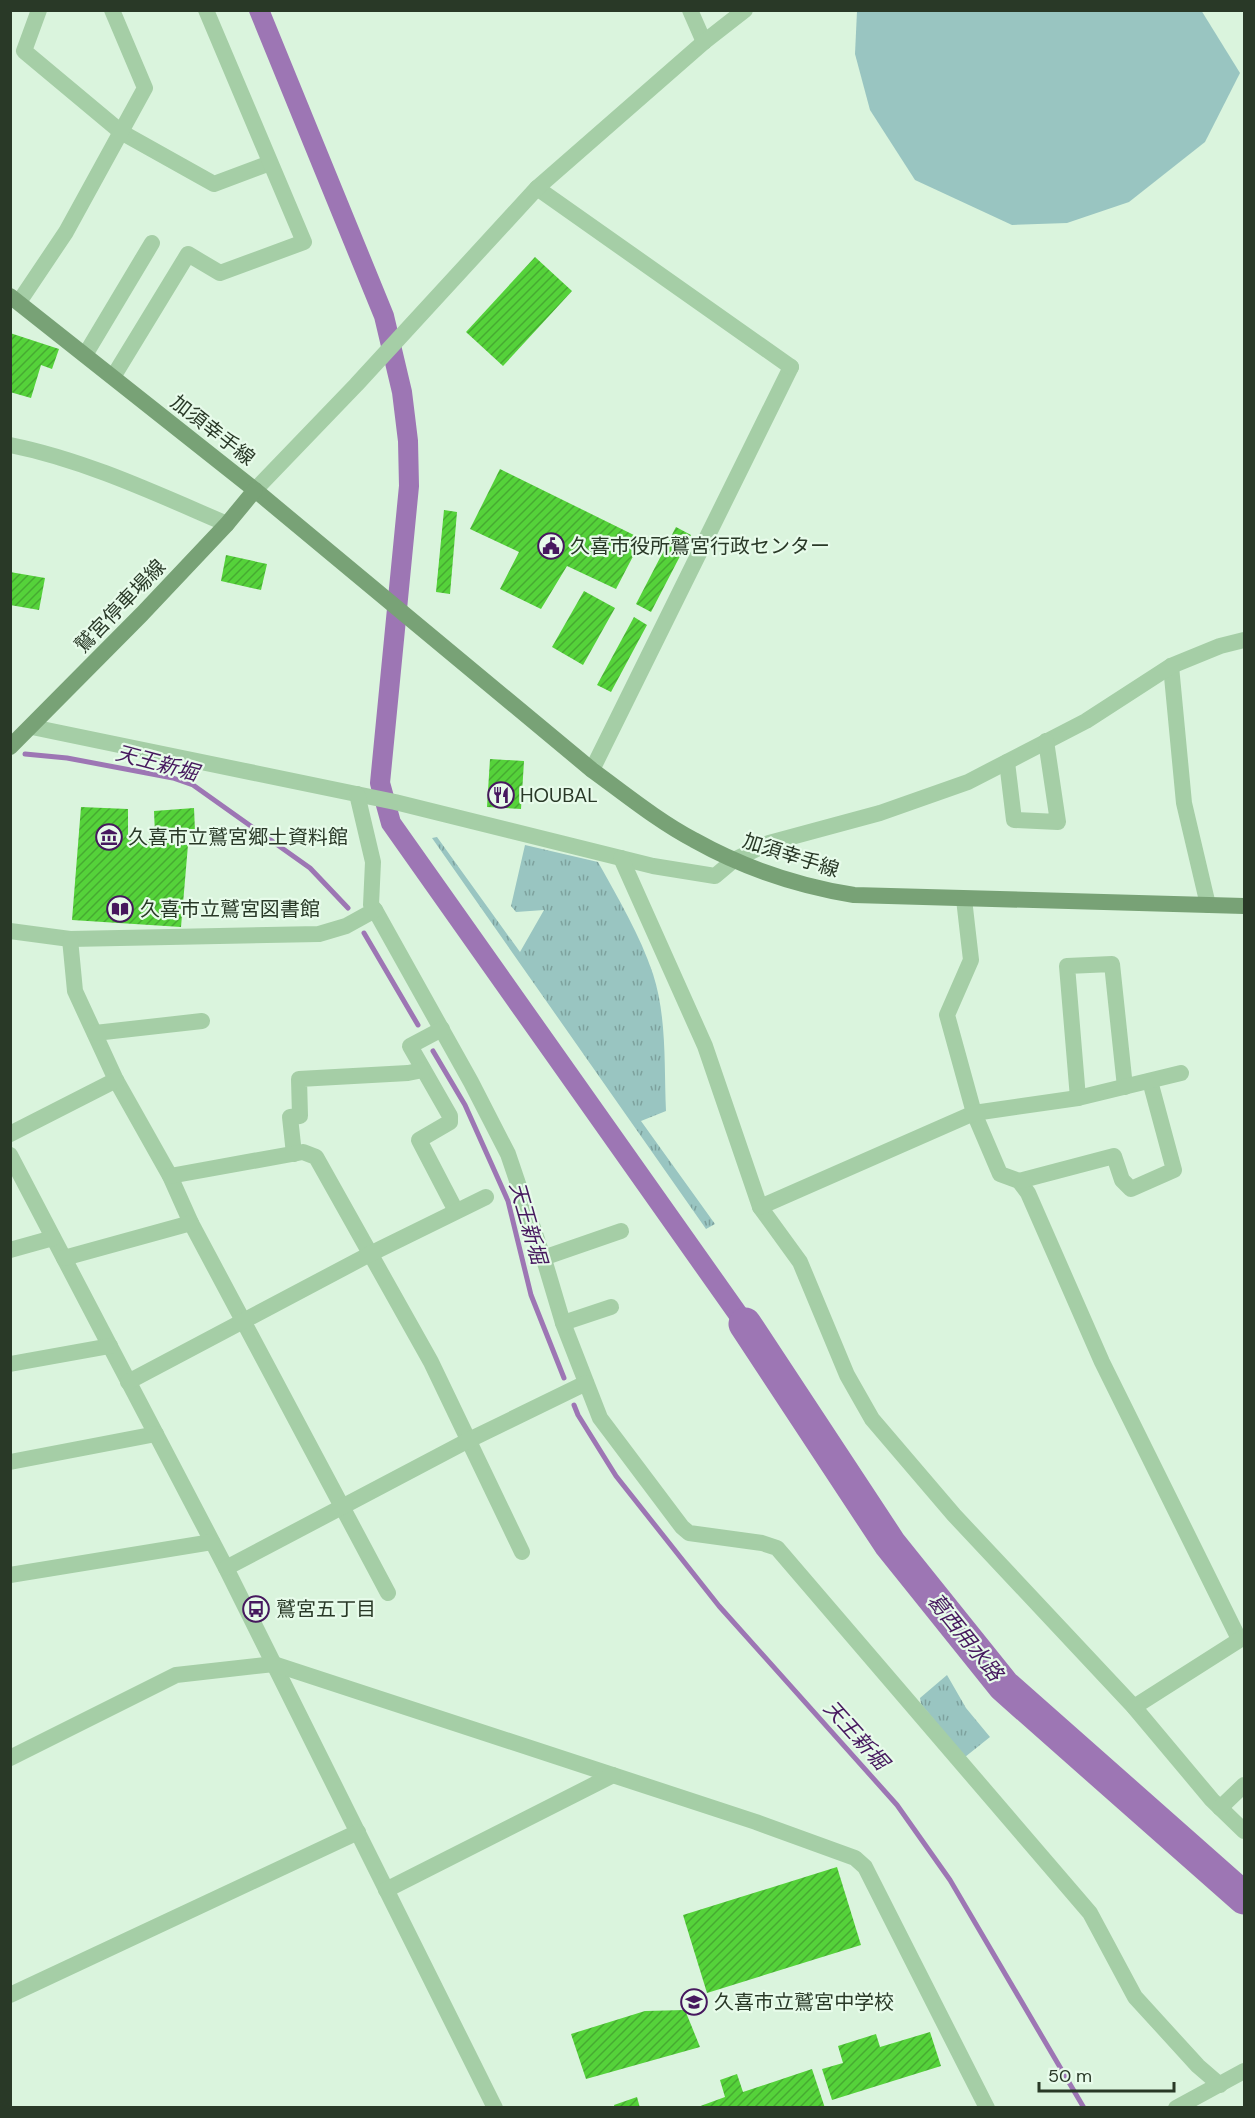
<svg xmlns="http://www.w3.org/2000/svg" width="1255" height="2118" viewBox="0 0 1255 2118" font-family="'DM Sans','Noto Sans JP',sans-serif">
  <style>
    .grass { fill: url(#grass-tufts) }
    .garden { fill: #99c5c1 }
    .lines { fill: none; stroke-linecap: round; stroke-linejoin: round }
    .stream { stroke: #9d76b4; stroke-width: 5 }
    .canal { stroke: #9d76b4; stroke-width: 20 }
    .river { stroke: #9d76b4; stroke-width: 33 }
    .building { fill: url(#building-hatch) }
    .minor { stroke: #a5cea6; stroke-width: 16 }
    .tertiary { stroke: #a5cea6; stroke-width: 16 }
    .secondary { stroke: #78a276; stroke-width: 16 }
    .labels { text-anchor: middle; stroke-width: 4.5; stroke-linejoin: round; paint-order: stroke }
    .street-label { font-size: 20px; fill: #293927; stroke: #e7fbea }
    .poi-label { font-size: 20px; fill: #293927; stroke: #e7fbea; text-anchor: start }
    .water-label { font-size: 21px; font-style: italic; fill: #46185e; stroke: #e7fbea }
  </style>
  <defs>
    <pattern id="grass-tufts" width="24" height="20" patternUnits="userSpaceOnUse" patternTransform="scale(1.5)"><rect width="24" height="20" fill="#99c5c1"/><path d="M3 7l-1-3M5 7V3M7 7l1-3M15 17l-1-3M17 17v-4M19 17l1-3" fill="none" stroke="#7da19d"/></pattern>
    <pattern id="building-hatch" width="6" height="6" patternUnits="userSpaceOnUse" patternTransform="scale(1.5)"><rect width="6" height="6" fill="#55d23a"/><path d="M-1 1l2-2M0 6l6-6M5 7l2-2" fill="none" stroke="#46ab31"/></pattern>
  </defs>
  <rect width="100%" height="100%" fill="#daf4dd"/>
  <g class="grass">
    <path d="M 437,837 L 520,952 L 544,910 L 516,912 L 511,906 L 525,845 L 598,862 C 618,898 640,935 653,974 C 667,1017 664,1067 666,1111 L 641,1121 L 715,1224 L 706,1229 L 432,838 Z"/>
    <polygon points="947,1675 966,1708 990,1737 965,1757 921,1704 920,1698"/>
  </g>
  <polygon class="garden" points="1201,10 1240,73 1205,142 1129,202 1067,223 1012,225 915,180 870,110 855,54 857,11"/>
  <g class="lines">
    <g class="stream">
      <polyline points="25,754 67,758 173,778 193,785 310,868 348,908"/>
      <polyline points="364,933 418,1025"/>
      <polyline points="433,1051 465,1105 508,1201 531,1295 564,1378"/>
      <polyline points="574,1405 578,1415 616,1476 719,1606 897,1805 950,1880 1084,2108"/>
    </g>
    <polyline class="canal" points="259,10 384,316 402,392 408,441 409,486 380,783 391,823 745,1324"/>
    <polyline class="river" points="745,1324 890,1544 1004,1686 1244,1898"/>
  </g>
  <g class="building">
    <polygon points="535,257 572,291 503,366 466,332"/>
    <polygon points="10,333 59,349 52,369 41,365 31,398 10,392"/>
    <polygon points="500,469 642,539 616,589 567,566 541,609 500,589 519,552 470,529"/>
    <polygon points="444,510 457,512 450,594 436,592"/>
    <polygon points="676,527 691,535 651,612 636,604"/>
    <polygon points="226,555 267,564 261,590 221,581"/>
    <polygon points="10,572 45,578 39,610 10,605"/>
    <polygon points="584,591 615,608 583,665 552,647"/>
    <polygon points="634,617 647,625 611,692 597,685"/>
    <polygon points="490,759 524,761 521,809 487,807"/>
    <polygon points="81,807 128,809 128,839 188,845 181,927 72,920"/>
    <polygon points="194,808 195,831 155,834 154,811"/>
    <polygon points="837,1867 861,1945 707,1993 683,1915"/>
    <polygon points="685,2010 700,2047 586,2079 571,2034 645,2011"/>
    <polygon points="930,2032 941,2066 832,2100 822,2069 843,2063 838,2046 876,2034 880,2047"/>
    <polygon points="812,2069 825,2108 695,2108 725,2097 720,2080 737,2074 743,2092"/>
    <polygon points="637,2097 640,2108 615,2108 614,2105"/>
  </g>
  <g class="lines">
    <g class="minor">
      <polyline points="39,10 24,51 121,132 214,184 270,163"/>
      <polyline points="690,10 704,42"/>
      <polyline points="19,302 66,232 145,88 112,10"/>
      <polyline points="85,355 152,243"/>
      <polyline points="113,377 188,254 220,273 304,242 206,10"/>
      <path d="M 10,445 C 85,460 157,494 227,524"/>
      <polyline points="1171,666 1184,803 1208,905"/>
      <polyline points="32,727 395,802 653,866 715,876 734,860 769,843 880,813 968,782 1086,721 1171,666 1220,646 1244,640"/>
      <polyline points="1007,762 1014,820 1058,822 1046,741"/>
      <polyline points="592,770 791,367"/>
      <polyline points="621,858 705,1046 760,1207 800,1262 847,1375 872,1419 954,1515 1134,1707 1212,1800 1244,1831"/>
      <polyline points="964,899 971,960 947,1015 974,1113 1000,1174 1019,1181 1028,1193 1102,1362 1239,1639"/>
      <polyline points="375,910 471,1082 508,1154 546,1266 563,1323 600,1418 682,1527 689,1533 762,1543 777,1548 1090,1913 1135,1997 1198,2066 1220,2085"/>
      <polyline points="10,931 70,939 319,934 346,926 375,910 371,905 373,862 357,794"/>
      <polyline points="70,939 75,991 116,1080 170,1176 191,1223 388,1593"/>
      <polyline points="442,1029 410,1046 450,1116 450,1122 419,1140 456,1211"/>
      <polyline points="95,1033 202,1021"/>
      <polyline points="1078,1098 1067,966 1112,964 1125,1087"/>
      <polyline points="10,1134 116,1080"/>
      <polyline points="294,1154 290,1117 300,1116 299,1079 408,1073 423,1070"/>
      <polyline points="10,1155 226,1568 495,2108"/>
      <polyline points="170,1176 303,1152 316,1157 431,1362 522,1552"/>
      <polyline points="1019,1181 1114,1156 1122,1180 1131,1189 1174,1170 1150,1081"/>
      <polyline points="760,1207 974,1113 1078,1098 1181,1073"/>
      <polyline points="10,1250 53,1238"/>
      <polyline points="64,1258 191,1223"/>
      <polyline points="543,1258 621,1231"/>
      <polyline points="563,1323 611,1307"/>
      <polyline points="10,1364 110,1346"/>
      <polyline points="128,1382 370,1254 486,1197"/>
      <polyline points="10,1462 156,1434"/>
      <polyline points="226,1568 467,1441 586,1383"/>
      <polyline points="10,1575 212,1542"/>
      <polyline points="1134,1707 1244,1637"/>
      <polyline points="10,1758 176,1675 274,1664 756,1822 855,1858 865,1867 987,2108"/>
      <polyline points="1220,1808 1244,1785"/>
      <polyline points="386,1890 613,1775"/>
      <polyline points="10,1995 358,1832"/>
      <polyline points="1176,2108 1244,2071"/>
    </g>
    <g class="tertiary">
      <polyline points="537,188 791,367"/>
      <polyline points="255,490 356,385 537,188 704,42 745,10"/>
    </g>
    <g class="secondary">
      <path d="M 10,296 L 255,490 L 592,770 C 625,794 658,821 694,840 C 744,868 798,886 854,895 L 1244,906"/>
      <polyline points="10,747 142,614 227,524 255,490"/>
    </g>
  </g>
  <defs>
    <g id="civic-ring" transform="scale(1.35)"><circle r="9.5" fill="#e7fbea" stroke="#46185e" stroke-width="1.5"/><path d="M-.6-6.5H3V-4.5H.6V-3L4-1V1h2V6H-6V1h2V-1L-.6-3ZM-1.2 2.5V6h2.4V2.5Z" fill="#46185e"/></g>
    <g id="restaurant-ring" transform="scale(1.35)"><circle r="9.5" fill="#e7fbea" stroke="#46185e" stroke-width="1.5"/><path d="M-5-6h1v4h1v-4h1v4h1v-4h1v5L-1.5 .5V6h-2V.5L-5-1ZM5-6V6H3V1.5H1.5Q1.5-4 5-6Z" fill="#46185e"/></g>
    <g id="museum-ring" transform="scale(1.35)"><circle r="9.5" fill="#e7fbea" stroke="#46185e" stroke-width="1.5"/><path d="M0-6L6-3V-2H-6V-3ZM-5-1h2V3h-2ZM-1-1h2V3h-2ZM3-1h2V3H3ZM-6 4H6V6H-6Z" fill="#46185e"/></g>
    <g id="library-ring" transform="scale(1.35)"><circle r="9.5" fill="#e7fbea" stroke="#46185e" stroke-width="1.5"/><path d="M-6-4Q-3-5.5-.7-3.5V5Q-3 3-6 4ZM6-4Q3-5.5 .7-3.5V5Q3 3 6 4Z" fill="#46185e"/></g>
    <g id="bus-ring" transform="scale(1.35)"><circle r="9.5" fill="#e7fbea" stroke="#46185e" stroke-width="1.5"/><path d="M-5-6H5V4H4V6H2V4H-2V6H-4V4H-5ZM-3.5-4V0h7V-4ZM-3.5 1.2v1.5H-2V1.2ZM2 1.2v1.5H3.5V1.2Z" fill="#46185e"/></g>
    <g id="school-ring" transform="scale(1.35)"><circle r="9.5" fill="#e7fbea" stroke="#46185e" stroke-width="1.5"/><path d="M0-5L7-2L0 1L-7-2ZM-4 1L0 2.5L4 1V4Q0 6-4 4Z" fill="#46185e"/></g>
  </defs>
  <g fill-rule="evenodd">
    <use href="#civic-ring" x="551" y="546"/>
    <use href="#restaurant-ring" x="501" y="795"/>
    <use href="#museum-ring" x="109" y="837"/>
    <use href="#library-ring" x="120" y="909"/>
    <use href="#bus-ring" x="256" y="1609"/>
    <use href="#school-ring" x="694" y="2002"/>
  </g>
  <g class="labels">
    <g class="street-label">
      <text transform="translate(213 430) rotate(38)" y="7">加須幸手線</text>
      <text transform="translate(120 606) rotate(-46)" y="7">鷲宮停車場線</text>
      <text transform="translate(791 855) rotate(18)" y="7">加須幸手線</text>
    </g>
    <g class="poi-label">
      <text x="570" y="553">久喜市役所鷲宮行政センター</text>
      <text x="520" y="802">HOUBAL</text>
      <text x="128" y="844">久喜市立鷲宮郷土資料館</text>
      <text x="140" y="916">久喜市立鷲宮図書館</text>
      <text x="276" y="1616">鷲宮五丁目</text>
      <text x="714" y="2009">久喜市立鷲宮中学校</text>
    </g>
    <g class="water-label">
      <text transform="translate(157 763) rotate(15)" y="7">天王新堀</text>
      <text transform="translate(528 1223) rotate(74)" y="7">天王新堀</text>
      <text transform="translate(965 1637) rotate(51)" y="7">葛西用水路</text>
      <text transform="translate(856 1735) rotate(48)" y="7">天王新堀</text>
    </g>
  </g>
  <rect width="1255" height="2118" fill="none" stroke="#293927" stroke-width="24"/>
  <path d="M1039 2082v9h135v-9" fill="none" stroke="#293927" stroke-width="3"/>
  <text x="1048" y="2082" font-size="18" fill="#293927" stroke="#e7fbea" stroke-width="4.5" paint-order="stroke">50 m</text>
</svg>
